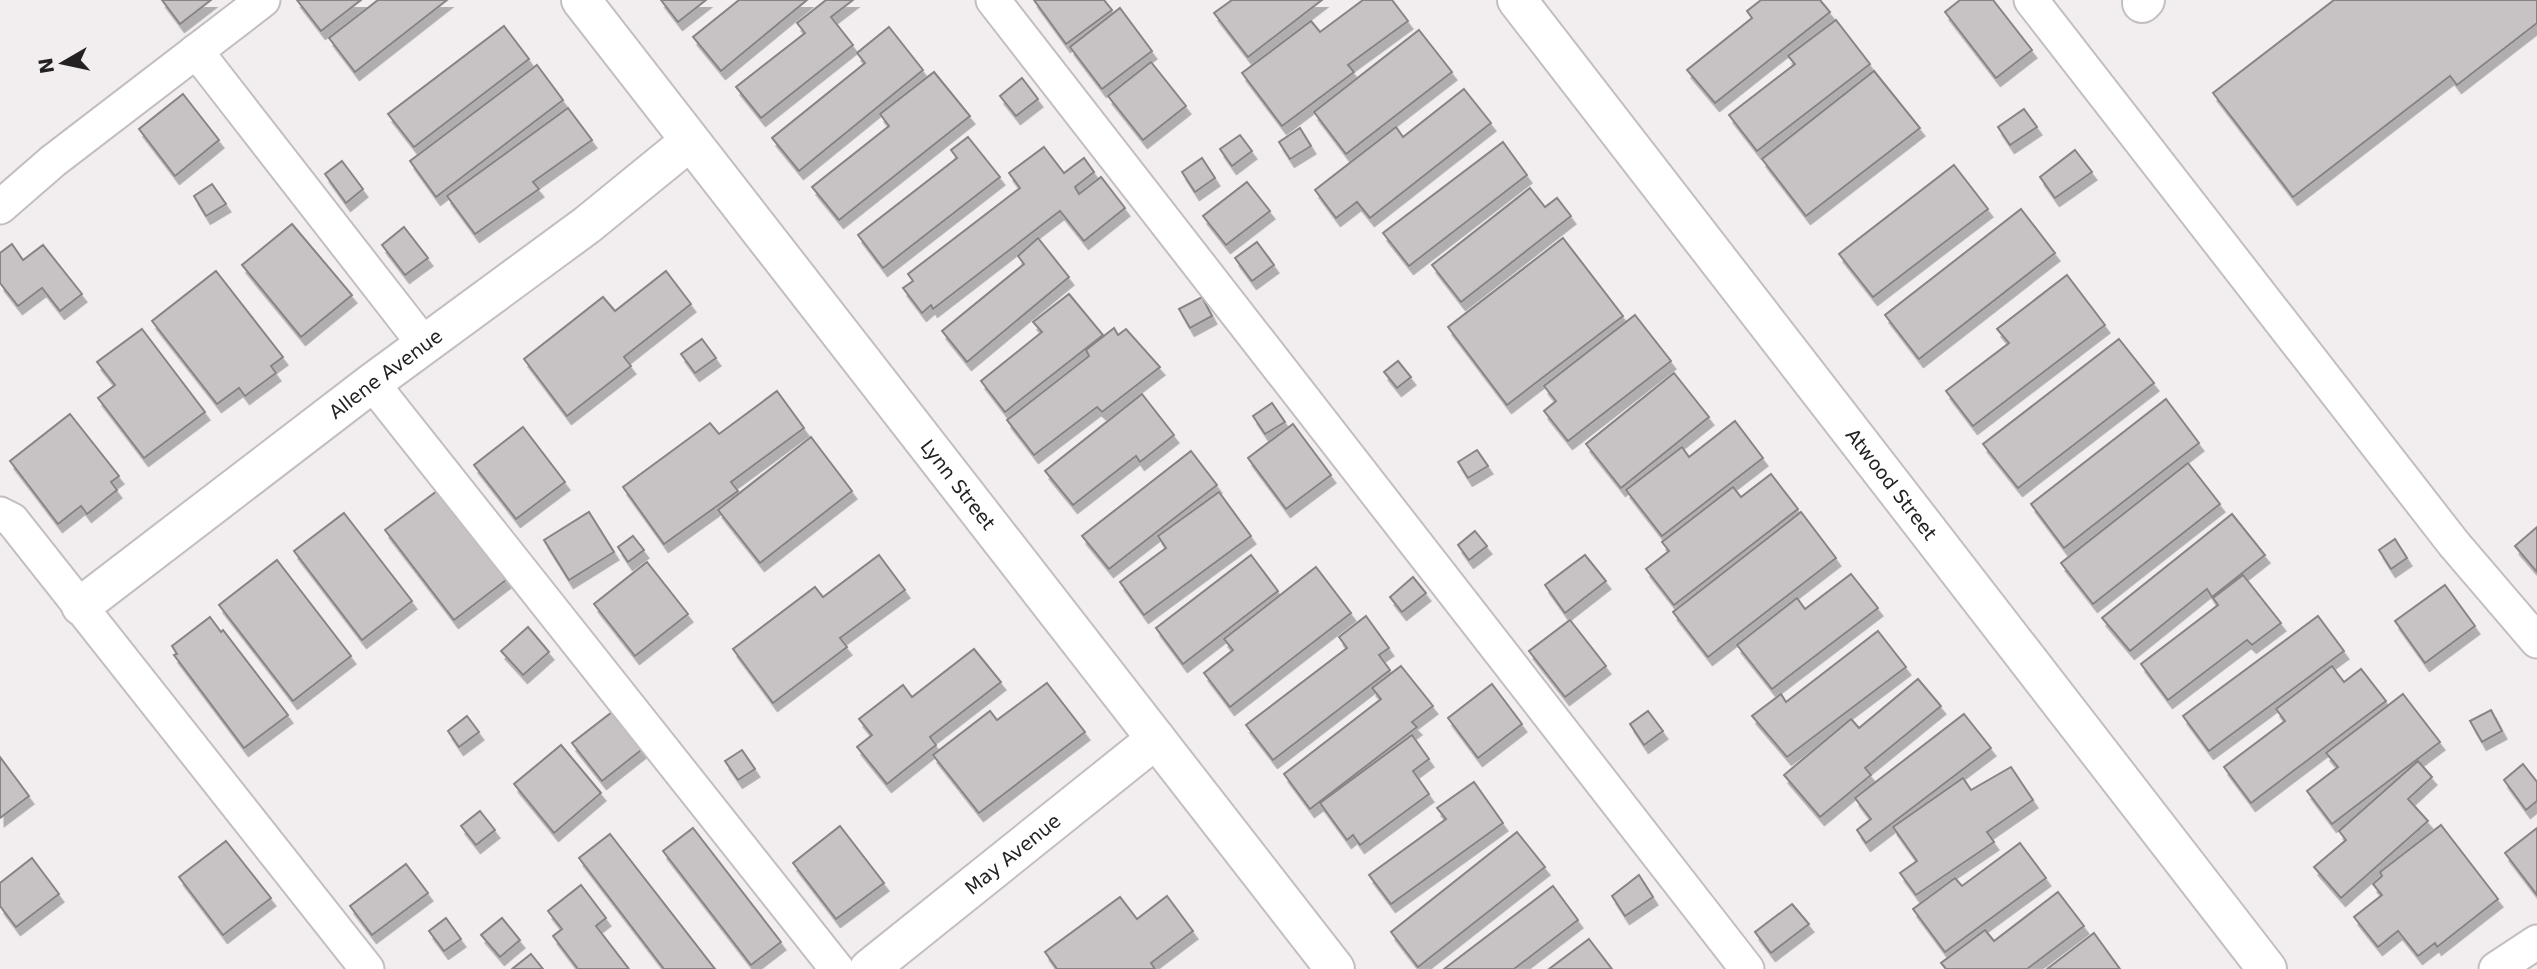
<svg xmlns="http://www.w3.org/2000/svg" width="2537" height="969" viewBox="0 0 2537 969" font-family="'DejaVu Sans',sans-serif">
  <style>
    .building { fill: #c7c3c4; stroke: #888485; stroke-width: 2; filter: url(#shadow) }
    .lines { fill: none; stroke-linecap: round; stroke-linejoin: round }
    .lane-casing { stroke: #c3bec0; stroke-width: 37 }
    .street-casing { stroke: #c3bec0; stroke-width: 42 }
    .lane { stroke: #fff; stroke-width: 33 }
    .street { stroke: #fff; stroke-width: 38 }
    .labels { text-anchor: middle; stroke-width: 7; stroke-linejoin: round; paint-order: stroke }
    .street-label { font-size: 19px; fill: #232121; stroke: #f2edef }
  </style>
  <defs>
    <filter id="shadow"><feDropShadow dx="4.5" dy="8" stdDeviation="0" flood-color="#0004"/></filter>
  </defs>
  <rect width="100%" height="100%" fill="#f2edef"/>
  <g class="building">
    <polygon points="162,0 211,0 180,24"/>
    <polygon points="297,0 361,0 321,31"/>
    <polygon points="378,0 447,0 355,72 329,38"/>
    <polygon points="661,0 706,0 678,22"/>
    <polygon points="739,0 807,0 721,71 693,37"/>
    <polygon points="826,0 853,0 831,17 853,45 761,118 736,87 805,33 797,23"/>
    <polygon points="1034,0 1104,0 1112,10 1066,44"/>
    <polygon points="1232,0 1322,0 1248,57 1214,13"/>
    <polygon points="1363,0 1392,0 1408,21 1348,65 1354,72 1282,126 1242,73 1311,21 1320,32"/>
    <polygon points="1761,0 1820,0 1830,12 1715,103 1687,70 1752,18 1747,11"/>
    <polygon points="1960,0 1993,0 2032,50 1996,78 1945,12"/>
    <polygon points="2334,0 2537,0 2537,23 2457,85 2450,76 2293,197 2213,93"/>
    <polygon points="1120,8 1152,51 1102,89 1070,47"/>
    <polygon points="1836,20 1870,64 1757,151 1729,115 1795,64 1788,56"/>
    <polygon points="504,26 529,59 414,147 388,114"/>
    <polygon points="889,27 923,70 799,171 772,138 865,63 857,53"/>
    <polygon points="1419,30 1452,72 1346,154 1314,112"/>
    <polygon points="1151,62 1186,106 1143,140 1108,96"/>
    <polygon points="537,65 563,100 436,197 410,161"/>
    <polygon points="1874,71 1920,128 1806,216 1762,159"/>
    <polygon points="934,72 970,116 839,220 812,187 889,126 880,114"/>
    <polygon points="1022,78 1038,99 1016,116 1000,96"/>
    <polygon points="1464,89 1491,123 1370,218 1357,202 1336,218 1315,190 1396,127 1403,137"/>
    <polygon points="183,94 219,140 175,176 139,129"/>
    <polygon points="568,108 592,140 533,182 539,189 475,234 447,196"/>
    <polygon points="2024,109 2037,127 2010,145 1998,127"/>
    <polygon points="1300,128 1311,146 1290,159 1279,142"/>
    <polygon points="1240,135 1252,151 1232,166 1220,149"/>
    <polygon points="968,137 1000,177 883,268 858,235 957,158 951,150"/>
    <polygon points="1503,142 1527,175 1409,266 1383,233"/>
    <polygon points="1044,147 1064,173 1084,158 1094,172 1075,187 1079,194 1101,177 1125,208 1084,241 1060,211 933,309 931,305 922,313 903,288 913,281 908,274 1020,188 1009,173"/>
    <polygon points="2075,150 2092,172 2055,198 2040,177"/>
    <polygon points="1202,158 1215,178 1195,192 1182,172"/>
    <polygon points="342,161 363,189 346,203 325,174"/>
    <polygon points="1954,165 1988,209 1873,297 1839,254"/>
    <polygon points="1247,182 1270,211 1226,245 1203,216"/>
    <polygon points="212,184 226,204 206,216 194,196"/>
    <polygon points="1530,188 1545,207 1557,198 1571,216 1461,302 1432,265"/>
    <polygon points="2021,209 2055,253 1919,359 1885,315"/>
    <polygon points="292,224 352,295 301,337 242,265"/>
    <polygon points="404,227 428,258 405,275 382,245"/>
    <polygon points="1038,238 1069,277 967,362 942,331 1024,264 1018,256"/>
    <polygon points="1563,238 1623,316 1507,405 1448,327"/>
    <polygon points="1257,242 1274,265 1252,281 1235,258"/>
    <polygon points="12,244 23,260 43,245 82,294 60,311 42,288 18,306 0,283 0,253"/>
    <polygon points="216,271 283,357 271,366 276,373 245,396 239,388 217,404 152,321"/>
    <polygon points="666,271 691,304 624,357 631,366 567,416 524,359 603,297 615,311"/>
    <polygon points="2067,275 2105,325 1973,426 1946,391 2009,343 1997,329"/>
    <polygon points="1069,294 1103,335 1005,412 981,381 1042,332 1033,322"/>
    <polygon points="1202,297 1212,316 1190,328 1179,309"/>
    <polygon points="1635,315 1671,361 1568,441 1544,411 1556,401 1544,386"/>
    <polygon points="1114,328 1118,335 1126,329 1160,367 1102,412 1097,407 1034,455 1007,420 1089,356 1086,350"/>
    <polygon points="142,329 205,412 144,458 98,398 115,385 97,362"/>
    <polygon points="702,339 716,358 695,373 681,354"/>
    <polygon points="2119,339 2154,383 2018,488 1983,444"/>
    <polygon points="1398,361 1411,377 1397,388 1384,372"/>
    <polygon points="1674,373 1709,417 1621,488 1586,444"/>
    <polygon points="777,391 804,428 731,482 738,491 664,544 623,487 710,423 719,434"/>
    <polygon points="1142,394 1174,435 1140,462 1136,456 1073,505 1045,471"/>
    <polygon points="2166,399 2199,443 2064,548 2031,504"/>
    <polygon points="1272,403 1285,422 1265,434 1253,416"/>
    <polygon points="70,414 119,476 111,482 117,490 87,514 81,506 58,524 10,461"/>
    <polygon points="1735,421 1763,458 1662,536 1626,490 1682,447 1689,457"/>
    <polygon points="1293,424 1331,475 1286,509 1248,458"/>
    <polygon points="523,427 565,482 516,519 474,465"/>
    <polygon points="811,437 852,491 760,563 718,510"/>
    <polygon points="1477,450 1488,466 1468,478 1458,462"/>
    <polygon points="1191,451 1217,485 1109,569 1082,536"/>
    <polygon points="2188,463 2220,504 2093,604 2061,563"/>
    <polygon points="1771,474 1798,509 1674,605 1646,569 1669,551 1662,542 1733,487 1741,497"/>
    <polygon points="441,488 510,577 454,620 385,530"/>
    <polygon points="1219,492 1251,536 1144,615 1120,582 1166,548 1158,536"/>
    <polygon points="589,512 614,552 569,580 544,540"/>
    <polygon points="1801,512 1836,558 1708,657 1673,612"/>
    <polygon points="344,513 412,601 362,640 294,551"/>
    <polygon points="2232,514 2265,555 2212,597 2207,589 2130,651 2102,618"/>
    <polygon points="2537,527 2537,572 2515,546"/>
    <polygon points="1475,531 1487,546 1469,560 1458,545"/>
    <polygon points="633,536 644,550 628,562 618,547"/>
    <polygon points="2395,539 2407,558 2391,569 2379,550"/>
    <polygon points="879,555 905,590 840,638 847,647 773,703 733,649 815,587 823,597"/>
    <polygon points="1251,555 1278,591 1183,664 1156,628"/>
    <polygon points="1585,555 1606,581 1565,613 1545,585"/>
    <polygon points="277,560 351,656 293,701 219,605"/>
    <polygon points="647,562 688,614 635,656 594,604"/>
    <polygon points="1316,567 1351,613 1230,707 1204,673 1233,650 1224,639"/>
    <polygon points="1851,574 1878,608 1772,689 1737,645 1797,598 1805,609"/>
    <polygon points="2243,575 2281,623 2252,645 2247,640 2168,700 2141,664 2218,605 2213,598"/>
    <polygon points="1413,577 1426,593 1402,612 1390,597"/>
    <polygon points="2445,585 2475,626 2425,663 2395,621"/>
    <polygon points="1366,616 1389,648 1379,655 1390,670 1273,760 1246,725 1347,648 1339,637"/>
    <polygon points="2318,616 2344,651 2209,751 2183,716"/>
    <polygon points="210,617 221,632 223,630 288,715 244,748 174,655 177,654 172,646"/>
    <polygon points="1570,620 1606,666 1565,697 1529,651"/>
    <polygon points="528,627 549,652 523,675 501,651"/>
    <polygon points="1878,631 1906,667 1787,757 1752,716 1781,694 1786,702"/>
    <polygon points="974,649 1001,682 930,737 936,745 887,784 857,747 872,735 859,719 903,685 912,697"/>
    <polygon points="1401,666 1433,706 1412,722 1417,727 1310,809 1284,774 1381,699 1372,688"/>
    <polygon points="2332,666 2344,682 2361,669 2386,701 2251,803 2224,767 2285,721 2276,709"/>
    <polygon points="1918,679 1941,706 1865,768 1871,775 1820,817 1784,775 1851,719 1859,728"/>
    <polygon points="1047,683 1085,732 979,813 933,755 990,711 997,720"/>
    <polygon points="1492,684 1522,724 1478,758 1448,718"/>
    <polygon points="2403,694 2440,742 2332,824 2307,791 2338,767 2326,753"/>
    <polygon points="616,709 645,747 602,781 572,743"/>
    <polygon points="2491,710 2502,731 2482,742 2470,721"/>
    <polygon points="1648,711 1663,731 1644,745 1630,724"/>
    <polygon points="1964,714 1991,748 1866,843 1857,830 1871,819 1855,798"/>
    <polygon points="467,716 479,732 459,747 448,731"/>
    <polygon points="1412,735 1429,759 1413,771 1429,794 1360,845 1353,835 1347,840 1320,803"/>
    <polygon points="561,745 601,793 554,833 514,784"/>
    <polygon points="742,750 755,769 738,780 725,761"/>
    <polygon points="0,757 29,796 0,818"/>
    <polygon points="2418,761 2432,777 2408,799 2428,821 2341,898 2314,867 2346,840 2339,831"/>
    <polygon points="2523,764 2537,782 2537,801 2526,810 2504,780"/>
    <polygon points="2011,767 2033,800 1987,832 1994,842 1916,895 1900,873 1917,861 1893,827 1963,778 1971,790"/>
    <polygon points="1474,782 1503,823 1391,904 1369,875 1446,819 1437,808"/>
    <polygon points="480,811 495,830 476,845 461,826"/>
    <polygon points="2441,825 2498,899 2437,947 2435,943 2418,956 2398,931 2378,947 2354,917 2382,895 2373,884 2382,876 2380,872"/>
    <polygon points="840,826 884,883 836,919 793,863"/>
    <polygon points="693,828 781,942 751,965 663,851"/>
    <polygon points="2537,828 2537,895 2505,853"/>
    <polygon points="1517,832 1545,867 1418,967 1391,932"/>
    <polygon points="610,834 715,969 664,969 579,858"/>
    <polygon points="226,841 271,898 223,935 179,877"/>
    <polygon points="2020,843 2046,878 1945,952 1913,909 1955,878 1962,886"/>
    <polygon points="32,858 59,894 16,927 0,906 0,883"/>
    <polygon points="406,864 428,893 372,935 350,906"/>
    <polygon points="1639,875 1653,897 1625,916 1612,896"/>
    <polygon points="581,885 606,918 596,926 629,969 578,969 553,936 562,929 548,911"/>
    <polygon points="1553,886 1578,920 1514,969 1444,969"/>
    <polygon points="2058,892 2084,926 2027,969 1946,969 1941,963 1985,930 1994,941"/>
    <polygon points="1167,896 1193,931 1151,963 1155,969 1057,969 1045,952 1120,897 1137,919"/>
    <polygon points="1792,904 1809,924 1771,953 1755,932"/>
    <polygon points="446,918 461,939 444,951 429,931"/>
    <polygon points="502,918 520,940 500,957 481,935"/>
    <polygon points="2094,933 2120,969 2047,969"/>
    <polygon points="1589,939 1612,969 1549,969"/>
    <polygon points="531,954 543,969 512,969"/>
  </g>
  <g class="lines">
    <g class="lane-casing">
      <g id="lane">
        <polyline points="993,0 1747,969"/>
        <polyline points="2031,0 2454,544 2537,641"/>
        <polyline points="196,51 424,344"/>
        <polyline points="0,207 53,161 263,0"/>
        <polyline points="372,383 837,969"/>
        <polyline points="0,514 12,520 367,969"/>
        <polyline points="2496,969 2537,942"/>
      </g>
    </g>
    <g class="street-casing">
      <g id="street">
        <path id="s1" d="M 581,0 L 1335,969"/>
        <path id="s2" d="M 1517,0 L 2267,969"/>
        <polyline points="2142,3 2145,0"/>
        <path id="s3" d="M 81,606 L 372,383 L 587,225 L 690,141"/>
        <path id="s4" d="M 869,969 L 1156,739"/>
      </g>
    </g>
    <use href="#lane" class="lane"/>
    <use href="#street" class="street"/>
  </g>
  <g class="labels">
    <g class="street-label">
      <text dy="7" stroke="none"><textPath href="#s3" startOffset="383">Allene Avenue</textPath></text>
      <text dy="7" stroke="none"><textPath href="#s1" startOffset="614">Lynn Street</textPath></text>
      <text dy="7" stroke="none"><textPath href="#s2" startOffset="612">Atwood Street</textPath></text>
      <text dy="7" stroke="none"><textPath href="#s4" startOffset="184">May Avenue</textPath></text>
    </g>
  </g>
  <g transform="translate(63 63) rotate(261)" stroke="#f2edef" stroke-width="5" paint-order="stroke">
  <path d="M0-5L12 26L0 18L-12 26Z" fill="#232121"/>
  <text y="-10" font-size="19" font-weight="bold" text-anchor="middle" fill="#232121">N</text>
  </g>
</svg>
